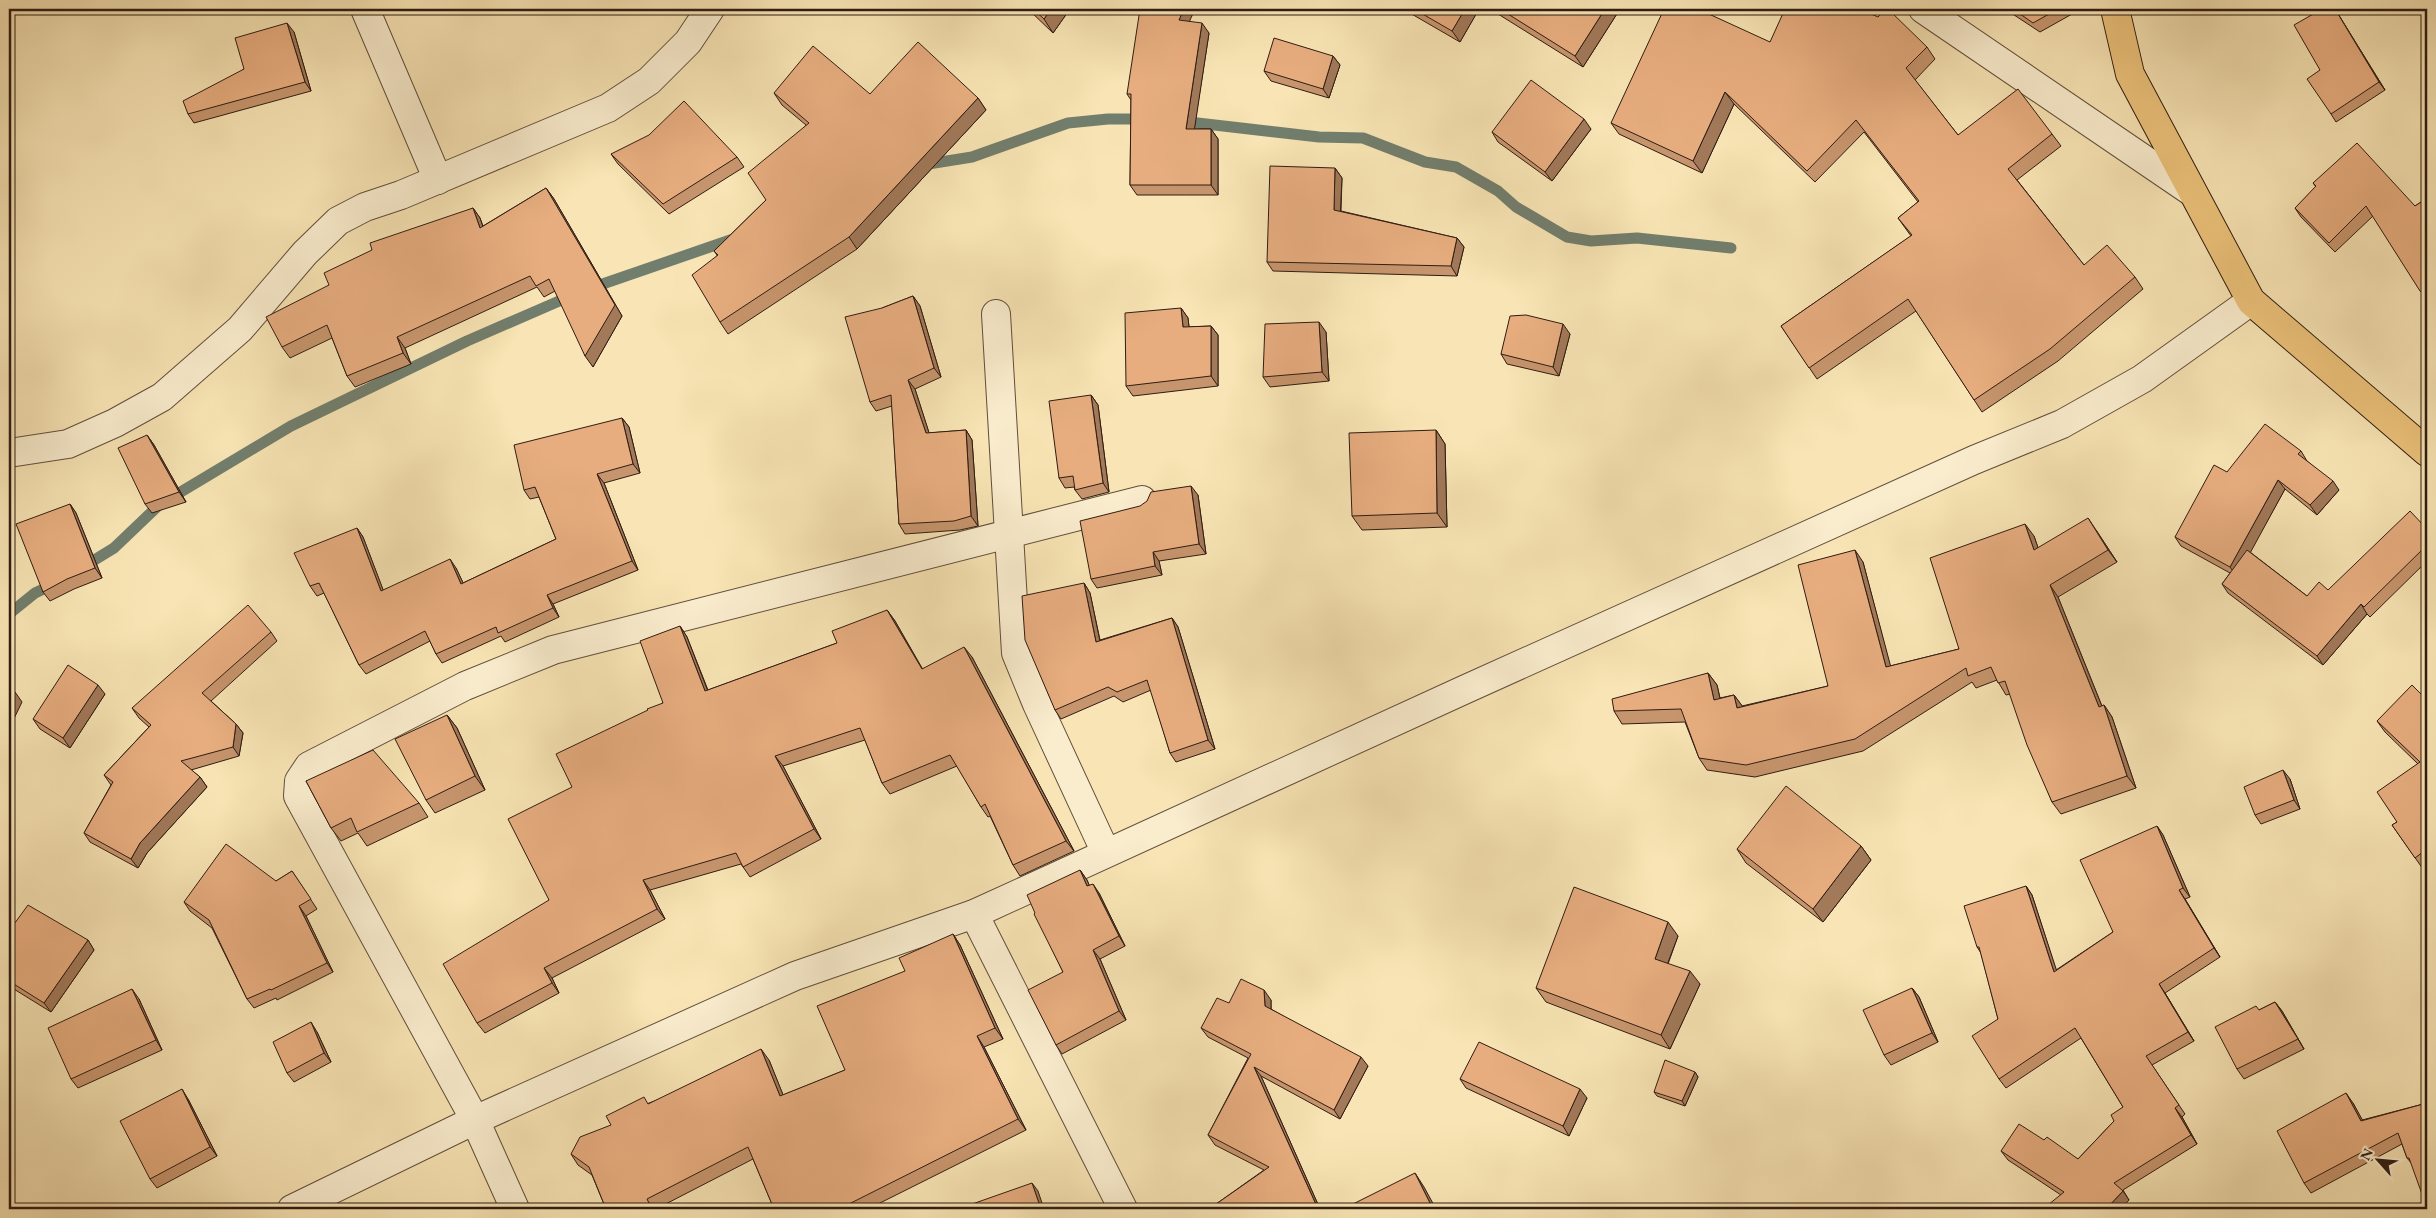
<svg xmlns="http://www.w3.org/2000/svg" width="2436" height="1218" viewBox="0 0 2436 1218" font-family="'EB Garamond',serif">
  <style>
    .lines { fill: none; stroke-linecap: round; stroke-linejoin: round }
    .stream { stroke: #727e6d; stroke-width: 11 }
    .street-casing { stroke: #614e3b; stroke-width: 30 }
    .primary-casing { stroke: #2f1c13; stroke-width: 30 }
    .street { stroke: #faedce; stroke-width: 28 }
    .primary { stroke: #ecc27a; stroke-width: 28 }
    .wall { fill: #c7956d; stroke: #2f1c13 }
    .shaded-wall { fill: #a27959; stroke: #2f1c13 }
    .building { fill: #e7ad7f; stroke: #2f1c13 }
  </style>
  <rect width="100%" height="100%" fill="#f8e4b4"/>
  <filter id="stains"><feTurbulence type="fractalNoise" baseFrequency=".004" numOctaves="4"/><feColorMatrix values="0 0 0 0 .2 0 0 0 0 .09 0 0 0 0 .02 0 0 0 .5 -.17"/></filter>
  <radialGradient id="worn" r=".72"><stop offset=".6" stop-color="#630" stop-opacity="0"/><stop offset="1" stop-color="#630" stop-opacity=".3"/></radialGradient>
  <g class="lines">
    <g class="stream">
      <polyline points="1180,121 1319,137 1363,138 1425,162 1456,167 1498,191 1516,207 1567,237 1591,241 1637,238 1731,248"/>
      <polyline points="922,165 972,157 1068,123 1108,119 1144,119"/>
      <polyline points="591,288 736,238"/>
      <polyline points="83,567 114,548 159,505 291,426 467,341 573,295"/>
      <polyline points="9,614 35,593 56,583"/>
    </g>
    <g class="street-casing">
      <g id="street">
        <polyline points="365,9 438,180"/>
        <polyline points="1923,9 2192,192"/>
        <polyline points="996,314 1016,653 1037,704 1106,853"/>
        <polyline points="9,453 68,444 115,423 162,397 240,329 305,253 338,221 365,207 401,195 608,108 649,81 688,42 710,9"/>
        <polyline points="974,914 1123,1209"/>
        <polyline points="292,1209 475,1120 795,976 974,914 1466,689 1974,460 2062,424 2142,379 2251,301"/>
        <polyline points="515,1209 475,1120 298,796 299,781 309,766 465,686 553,650 1142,500"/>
      </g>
    </g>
    <g class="primary-casing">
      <polyline id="primary" points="2115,9 2130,74 2251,301 2427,452"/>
    </g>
    <use href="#street" class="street"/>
    <use href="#primary" class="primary"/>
  </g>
  <g class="wall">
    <polygon points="1028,9 1070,9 1053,33"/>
    <polygon points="1403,9 1479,9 1460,42"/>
    <polygon points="1490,9 1620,9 1583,67"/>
    <polygon points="2005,9 2081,9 2040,32"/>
    <polygon points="2335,9 2385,90 2336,122 2331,114 2320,70"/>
    <polygon points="1189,21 1209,33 1194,129 1211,129 1218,139 1218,195 1137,195 1130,185 1131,100 1127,94"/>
    <polygon points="294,32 311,91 194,123 188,114 244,69"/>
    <polygon points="1770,42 1927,47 1935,59 1915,80 1958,135 2052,134 2061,146 2017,180 2084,265 2135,277 2143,289 2058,361 1982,412 1916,311 1817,379 1781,326 1911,236 1898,218 1918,202 1864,132 1815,182 1734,104 1702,173 1619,134 1611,123"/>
    <polygon points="1333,56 1340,65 1329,98 1271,81 1264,71"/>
    <polygon points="774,93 870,94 978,98 986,110 857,249 728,334 720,322 717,255 714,251 766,200 806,125 782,105"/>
    <polygon points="1591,129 1552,181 1498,142 1492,132"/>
    <polygon points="611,154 737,157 744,167 669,214 618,164"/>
    <polygon points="1335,168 1342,178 1341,211 1457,238 1464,247 1457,276 1273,271 1267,262"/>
    <polygon points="2313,183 2415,206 2427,198 2427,301 2373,216 2335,252 2301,217 2295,208 2316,187"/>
    <polygon points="546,188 554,199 622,316 593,367 555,291 544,297 537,287 405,348 411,364 355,387 347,376 332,338 290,358 282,347 329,285 473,208 480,218 483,226"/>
    <polygon points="913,296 920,306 941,377 915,389 929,433 966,430 972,440 978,526 960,530 905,534 899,524 892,406 876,411 870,402 882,308"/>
    <polygon points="1181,308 1188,318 1189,327 1211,326 1218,335 1218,386 1133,396 1126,386"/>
    <polygon points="1326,332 1329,381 1270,387 1263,377"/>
    <polygon points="1570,334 1559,376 1507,364 1501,354"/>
    <polygon points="1091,395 1098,405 1109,492 1082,499 1075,490 1074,487 1065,488 1059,478"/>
    <polygon points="622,418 629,427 640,473 604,483 638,570 553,604 559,617 505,642 501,636 442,663 436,654 430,641 366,674 359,665 324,593 317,596 310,586 357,528 363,537 383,590 456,568 463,583 556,539 539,497 530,499 524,490"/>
    <polygon points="1436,430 1445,444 1447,527 1362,530 1352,516"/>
    <polygon points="147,435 154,445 186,502 152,513 145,504"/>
    <polygon points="2301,451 2307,461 2339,490 2317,515 2285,489 2250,552 2307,596 2328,590 2427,529 2427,561 2370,617 2367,614 2323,665 2228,593 2222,584 2230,573 2181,546 2175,537 2227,472"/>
    <polygon points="1198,495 1206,554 1159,561 1162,575 1097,588 1091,579"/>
    <polygon points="70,504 76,513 102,578 74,589 50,601 43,592"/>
    <polygon points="2096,530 2117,562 2058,597 2102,706 2104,705 2112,717 2136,788 2061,814 2052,802 2010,694 2006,695 1997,680 1976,688 1972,682 1863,751 1755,777 1707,770 1699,758 1685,722 1622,724 1614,711 1708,673 1717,685 1720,698 1734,695 1742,706 1828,686 1863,562 1890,666 1959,649 2034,536 2038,548"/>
    <polygon points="1084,583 1090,593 1100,640 1172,618 1178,627 1215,749 1176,762 1170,753 1151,690 1123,702 1114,696 1061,719 1055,710"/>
    <polygon points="887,610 895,621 922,669 972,657 1074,851 1020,876 1013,865 990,816 988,817 981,807 957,766 890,794 882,783 865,740 783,766 821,839 750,877 741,864 650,890 665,919 552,978 559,993 485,1033 477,1023 549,900 572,787 663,703 680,626 687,637 708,690 837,643"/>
    <polygon points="271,632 277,641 211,701 236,724 243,733 239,756 191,770 200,777 207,787 147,853 138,868 90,842 84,833 111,785 104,775 149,727 139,718 132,708"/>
    <polygon points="105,694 70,748 40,729 33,719"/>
    <polygon points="2427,700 2427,866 2423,869 2392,825 2397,822 2418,764 2385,732 2377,721"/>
    <polygon points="447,715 457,728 485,790 435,813 426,800"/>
    <polygon points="2290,779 2300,809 2261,824 2255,815"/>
    <polygon points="306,781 419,803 428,817 367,846 358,833 341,841 331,828"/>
    <polygon points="2157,826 2163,835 2190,897 2185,899 2220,957 2165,993 2194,1041 2152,1065 2185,1114 2182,1117 2197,1144 2123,1190 2129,1200 2061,1195 2008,1160 2001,1151 2044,1140 2078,1159 2114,1121 2123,1107 2081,1038 2006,1088 1999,1079 1998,1019 1981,953 1977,947 2026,886 2032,895 2056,970 2113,932"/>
    <polygon points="1861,846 1871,860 1823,922 1746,863 1737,849"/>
    <polygon points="1080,870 1087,880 1089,885 1099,893 1125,946 1100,959 1126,1020 1062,1054 1056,1045 1063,972 1035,913"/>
    <polygon points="292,871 317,909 306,916 333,972 277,1000 276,998 254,1008 247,999 212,928 190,911 184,902 276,881"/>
    <polygon points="9,931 88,940 94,950 51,1012 9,986"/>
    <polygon points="953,934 960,945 1003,1039 984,1047 1026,1130 868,1209 774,1209 753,1159 656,1209 606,1209 592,1175 578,1165 571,1154 611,1125 649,1103 769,1060 783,1095 845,1070 905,971"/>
    <polygon points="1678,936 1668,964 1700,984 1670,1049 1546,1002 1536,988"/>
    <polygon points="1912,988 1919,997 1938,1042 1891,1065 1884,1055"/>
    <polygon points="139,999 162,1050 78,1088 71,1079"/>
    <polygon points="1271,1000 1271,1009 1368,1066 1340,1119 1261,1076 1320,1209 1209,1209 1264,1170 1215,1145 1208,1135 1248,1058 1208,1037 1201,1028 1229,1003"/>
    <polygon points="2275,1002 2282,1011 2304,1049 2244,1079 2237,1069 2259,1010"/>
    <polygon points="317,1032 331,1062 294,1082 287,1073"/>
    <polygon points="1695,1072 1698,1077 1685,1106 1657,1096 1654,1092"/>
    <polygon points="1460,1079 1587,1098 1569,1136 1466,1088"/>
    <polygon points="188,1099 217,1156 157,1188 150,1179"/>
    <polygon points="2353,1103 2362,1120 2427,1103 2412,1164 2407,1158 2402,1144 2311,1193 2304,1183"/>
  </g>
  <g class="shaded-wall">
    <polygon points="1051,9 1070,9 1053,33 1044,19"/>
    <polygon points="1184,9 1195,9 1186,29 1179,20"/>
    <polygon points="1465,9 1479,9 1460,42 1452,31"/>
    <polygon points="1605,9 1620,9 1583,67 1575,56"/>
    <polygon points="2335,9 2385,90 2379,82"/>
    <polygon points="287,23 294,32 311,91 305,82"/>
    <polygon points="1202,23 1209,33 1193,139 1186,129"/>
    <polygon points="1333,56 1340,65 1329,98 1323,89"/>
    <polygon points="1725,92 1734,104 1702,173 1693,161"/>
    <polygon points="978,98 986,110 857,249 849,237"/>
    <polygon points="1584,119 1591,129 1552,181 1545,172"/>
    <polygon points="1211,129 1218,139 1218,195 1211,185"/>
    <polygon points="1335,168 1342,178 1340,219 1334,210"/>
    <polygon points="546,188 554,199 622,316 593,367 585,356"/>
    <polygon points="473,208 480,218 487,239 480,228"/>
    <polygon points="1457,238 1464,247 1457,276 1451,266"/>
    <polygon points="913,296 920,306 941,377 934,368"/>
    <polygon points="1181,308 1188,318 1190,336 1183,327"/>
    <polygon points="1319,322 1326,332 1329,381 1322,372"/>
    <polygon points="1563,324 1570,334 1559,376 1553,367"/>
    <polygon points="1211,326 1218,335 1218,386 1211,376"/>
    <polygon points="397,337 405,348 411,364 403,353"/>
    <polygon points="908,380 915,389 932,442 926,433"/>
    <polygon points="1091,395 1098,405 1109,492 1103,483"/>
    <polygon points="622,418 629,427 640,473 633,464"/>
    <polygon points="966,430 972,440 978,526 971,516"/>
    <polygon points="1436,430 1445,444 1447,527 1437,513"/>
    <polygon points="147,435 154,445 186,502 179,492"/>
    <polygon points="597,474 604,483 638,570 632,561"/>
    <polygon points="2278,480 2285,489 2237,577 2230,567"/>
    <polygon points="2333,481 2339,490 2317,515 2310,505"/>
    <polygon points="1191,486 1198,495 1206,554 1199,544"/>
    <polygon points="70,504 76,513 102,578 95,568"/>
    <polygon points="2088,518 2096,530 2117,562 2108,550"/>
    <polygon points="2025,524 2034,536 2043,562 2034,550"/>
    <polygon points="357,528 363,537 387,600 381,591"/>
    <polygon points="1855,550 1863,562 1894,679 1886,667"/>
    <polygon points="1153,552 1159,561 1162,575 1155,566"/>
    <polygon points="450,559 456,568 468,593 461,584"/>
    <polygon points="1084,583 1090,593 1102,651 1096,642"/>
    <polygon points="2050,585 2058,597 2107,719 2099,707"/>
    <polygon points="547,595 553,604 559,617 553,608"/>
    <polygon points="2361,604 2367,614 2323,665 2317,656"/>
    <polygon points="887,610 895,621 929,680 922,669"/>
    <polygon points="1172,618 1178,627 1215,749 1208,740"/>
    <polygon points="680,626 687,637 712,702 705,691"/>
    <polygon points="964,647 972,657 1074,851 1066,841"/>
    <polygon points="1708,673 1717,685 1723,712 1714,700"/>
    <polygon points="98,685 105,694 70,748 63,738"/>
    <polygon points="15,692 22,702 9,729 9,706"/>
    <polygon points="1734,695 1743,707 1737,708"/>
    <polygon points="2104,705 2112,717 2136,788 2127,776"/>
    <polygon points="447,715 457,728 485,790 475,776"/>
    <polygon points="236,724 243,733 239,756 233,747"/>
    <polygon points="775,756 783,766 821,839 814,829"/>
    <polygon points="2283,770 2290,779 2300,809 2294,800"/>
    <polygon points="200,777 207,787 147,853 138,868 131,859 140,843"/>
    <polygon points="2157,826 2163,835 2190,897 2183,888"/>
    <polygon points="1861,846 1871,860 1823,922 1813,909"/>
    <polygon points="1080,870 1087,880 1094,896 1087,886"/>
    <polygon points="643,880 650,890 665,919 657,909"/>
    <polygon points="1093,884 1099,893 1125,946 1119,936"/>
    <polygon points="2026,886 2032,895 2060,981 2054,972"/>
    <polygon points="2179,890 2185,899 2220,957 2214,948"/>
    <polygon points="299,906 306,916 333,972 327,963"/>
    <polygon points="1668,922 1678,936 1664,973 1655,959"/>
    <polygon points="953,934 960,945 1003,1039 995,1028"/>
    <polygon points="88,940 94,950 51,1012 44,1003"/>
    <polygon points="1093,950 1100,959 1126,1020 1119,1011"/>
    <polygon points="544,968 552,978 559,993 552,983"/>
    <polygon points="1690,971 1700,984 1670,1049 1661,1035"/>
    <polygon points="2159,984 2165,993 2194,1041 2188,1032"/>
    <polygon points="1912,988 1919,997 1938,1042 1932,1033"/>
    <polygon points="132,989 139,999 162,1050 156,1040"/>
    <polygon points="1264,990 1271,1000 1271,1016 1265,1006"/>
    <polygon points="2275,1002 2282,1011 2304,1049 2298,1039"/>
    <polygon points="311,1022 317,1032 331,1062 324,1053"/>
    <polygon points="977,1036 984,1047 1026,1130 1018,1119"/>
    <polygon points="761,1049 769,1060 788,1107 780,1096"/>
    <polygon points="1361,1057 1368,1066 1340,1119 1334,1110"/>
    <polygon points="1254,1067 1261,1076 1320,1209 1318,1209"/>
    <polygon points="1695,1072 1698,1077 1685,1106 1682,1101"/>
    <polygon points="182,1089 188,1099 217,1156 210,1147"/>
    <polygon points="1580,1089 1587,1098 1569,1136 1563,1126"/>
    <polygon points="2346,1093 2353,1103 2368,1130 2361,1121"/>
    <polygon points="2175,1108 2182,1117 2197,1144 2191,1135"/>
    <polygon points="1415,1173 1424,1187 1436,1209 1433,1209"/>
    <polygon points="1032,1183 1038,1191 1044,1209 1041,1209"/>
    <polygon points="2123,1191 2129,1200 2121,1209 2106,1209"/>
  </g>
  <g class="building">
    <polygon points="1033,9 1051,9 1044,19"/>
    <polygon points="1140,9 1184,9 1179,20 1202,23 1186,129 1211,129 1211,185 1130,185 1131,94 1127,94"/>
    <polygon points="1414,9 1465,9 1452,31"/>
    <polygon points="1500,9 1605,9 1575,56"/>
    <polygon points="1664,9 1698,9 1770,42 1785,9 1860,9 1878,17 1886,9 1888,9 1927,47 1906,68 1958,135 2018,89 2052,134 2008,169 2084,265 2107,245 2135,277 2050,349 1974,400 1908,299 1809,368 1781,326 1912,235 1898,218 1919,201 1856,120 1807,171 1725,92 1693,161 1611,123"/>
    <polygon points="2013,9 2058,9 2033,23"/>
    <polygon points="2322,9 2335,9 2379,82 2331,114 2307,79 2320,70 2294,25"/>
    <polygon points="287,23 305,82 188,114 183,101 244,69 235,38"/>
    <polygon points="1274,38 1333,56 1323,89 1264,71"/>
    <polygon points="918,42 978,98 849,237 720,322 692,275 718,255 714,251 766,200 748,173 809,123 774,93 813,46 870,94"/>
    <polygon points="1531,80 1584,119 1545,172 1492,132"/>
    <polygon points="684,101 737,157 663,204 611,154 649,135"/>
    <polygon points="2357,143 2415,206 2427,198 2427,298 2420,291 2366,206 2329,243 2295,208 2316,186 2313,183"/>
    <polygon points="1270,166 1335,168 1334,210 1457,238 1451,266 1267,262"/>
    <polygon points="546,188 615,305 585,356 549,279 536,286 530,276 397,337 403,353 347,376 327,325 282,347 266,317 329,285 324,273 372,250 370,243 473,208 480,228"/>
    <polygon points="913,296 934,368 908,380 926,433 966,430 971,516 954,521 899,524 891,395 870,402 845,317 882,308"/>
    <polygon points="1181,308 1183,327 1211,326 1211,376 1126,386 1125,313"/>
    <polygon points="1526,315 1563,324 1553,367 1501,354 1510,316"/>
    <polygon points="1319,322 1322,372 1263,377 1265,324"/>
    <polygon points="1091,395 1103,483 1075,490 1073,476 1059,478 1049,401"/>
    <polygon points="622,418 633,464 597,474 632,561 547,595 553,608 498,633 496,627 436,654 425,631 359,665 319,583 310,586 294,553 357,528 381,591 450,559 461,584 556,539 535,487 524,490 514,445"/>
    <polygon points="2265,424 2301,451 2298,454 2333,481 2310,505 2278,480 2230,567 2175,537 2214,465 2227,472"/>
    <polygon points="1436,430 1437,513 1352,516 1349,433"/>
    <polygon points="147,435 179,492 145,504 118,448"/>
    <polygon points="1191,486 1199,544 1153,552 1155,566 1091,579 1080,521 1140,506 1147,501 1151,492"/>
    <polygon points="70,504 95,568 67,579 43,592 16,524"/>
    <polygon points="2410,511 2427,529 2427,545 2364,607 2361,604 2317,656 2222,584 2247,550 2307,596 2319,582 2328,590"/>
    <polygon points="2088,518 2108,550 2050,585 2099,707 2104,705 2127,776 2052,802 2027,745 2005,681 1998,683 1991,667 1968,676 1966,668 1855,739 1746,765 1699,758 1681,709 1614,711 1612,699 1708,673 1714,700 1734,695 1737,708 1828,686 1798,565 1855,550 1886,667 1959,649 1930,558 2025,524 2034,550"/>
    <polygon points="1084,583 1096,642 1172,618 1208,740 1170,753 1147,680 1117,692 1108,687 1055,710 1025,640 1022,596"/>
    <polygon points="248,605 271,632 202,693 236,724 233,747 181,761 200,777 140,843 131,859 84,833 113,782 104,775 151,725 132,708"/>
    <polygon points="887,610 922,669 964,647 1066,841 1013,865 985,804 981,807 950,755 882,783 860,728 775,756 814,829 743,867 736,853 643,880 657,909 544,968 552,983 477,1023 443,964 549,900 508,819 572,787 556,754 648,710 647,709 663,703 640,641 680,626 705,691 837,643 832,631"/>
    <polygon points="68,665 98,685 63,738 33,719"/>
    <polygon points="2412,685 2427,700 2427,849 2415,858 2392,825 2397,822 2377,792 2420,762 2377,721"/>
    <polygon points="9,689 15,692 9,706"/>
    <polygon points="447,715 475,776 426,800 395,739"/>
    <polygon points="373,750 419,803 357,832 351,818 331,828 306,781"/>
    <polygon points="2283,770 2294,800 2255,815 2244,787"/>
    <polygon points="1786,786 1861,846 1813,909 1737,849"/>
    <polygon points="2157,826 2183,888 2179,890 2214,948 2159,984 2188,1032 2146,1056 2179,1105 2175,1108 2191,1135 2114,1183 2123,1191 2106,1209 2043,1209 2064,1192 2001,1151 2019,1124 2044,1140 2047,1137 2078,1159 2114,1121 2111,1115 2123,1107 2075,1028 1999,1079 1972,1036 1998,1019 1979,947 1977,947 1964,906 2026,886 2054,972 2113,932 2080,860"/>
    <polygon points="226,844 276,881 292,871 311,899 299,906 327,963 271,990 270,989 247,999 209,920 184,902"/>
    <polygon points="1080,870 1087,886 1093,884 1119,936 1093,950 1119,1011 1056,1045 1028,990 1063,972 1034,914 1035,913 1027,895"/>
    <polygon points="1574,887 1668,922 1655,959 1690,971 1661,1035 1536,988"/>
    <polygon points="28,905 88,940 44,1003 9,981 9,931"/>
    <polygon points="953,934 995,1028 977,1036 1018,1119 839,1209 774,1209 748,1147 647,1199 652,1209 606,1209 589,1167 571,1154 580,1137 611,1125 606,1116 644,1097 648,1104 761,1049 780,1096 845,1070 817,1006 905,971 899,958"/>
    <polygon points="1241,979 1264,990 1265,1006 1361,1057 1334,1110 1254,1067 1318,1209 1209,1209 1269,1167 1208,1135 1251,1054 1201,1028 1217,998 1229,1003"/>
    <polygon points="1912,988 1932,1033 1884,1055 1863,1010"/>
    <polygon points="132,989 156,1040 71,1079 48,1028"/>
    <polygon points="2275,1002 2298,1039 2237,1069 2215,1027 2256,1006 2259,1010"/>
    <polygon points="311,1022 324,1053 287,1073 273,1042"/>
    <polygon points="1479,1042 1580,1089 1563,1126 1460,1079"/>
    <polygon points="1665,1060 1695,1072 1682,1101 1654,1092"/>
    <polygon points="182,1089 210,1147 150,1179 120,1121"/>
    <polygon points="2346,1093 2361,1121 2427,1103 2427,1208 2409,1158 2407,1158 2398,1133 2304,1183 2277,1131"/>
    <polygon points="1415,1173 1433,1209 1343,1209"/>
    <polygon points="1032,1183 1041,1209 958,1209"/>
  </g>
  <rect width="2436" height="1218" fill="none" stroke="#f8e4b4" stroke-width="30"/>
  <rect x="10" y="10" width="2416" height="1198" fill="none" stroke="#2f1c13" stroke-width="2.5"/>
  <rect x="15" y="15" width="2406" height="1188" fill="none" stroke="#2f1c13"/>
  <g transform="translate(2378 1160) rotate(297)" stroke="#faedce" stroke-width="4" paint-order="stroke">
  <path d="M0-4L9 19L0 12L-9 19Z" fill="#2f1c13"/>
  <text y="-8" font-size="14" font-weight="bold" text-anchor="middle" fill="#2f1c13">N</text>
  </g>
  <rect width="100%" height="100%" filter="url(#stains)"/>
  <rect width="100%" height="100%" fill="url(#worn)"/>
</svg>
